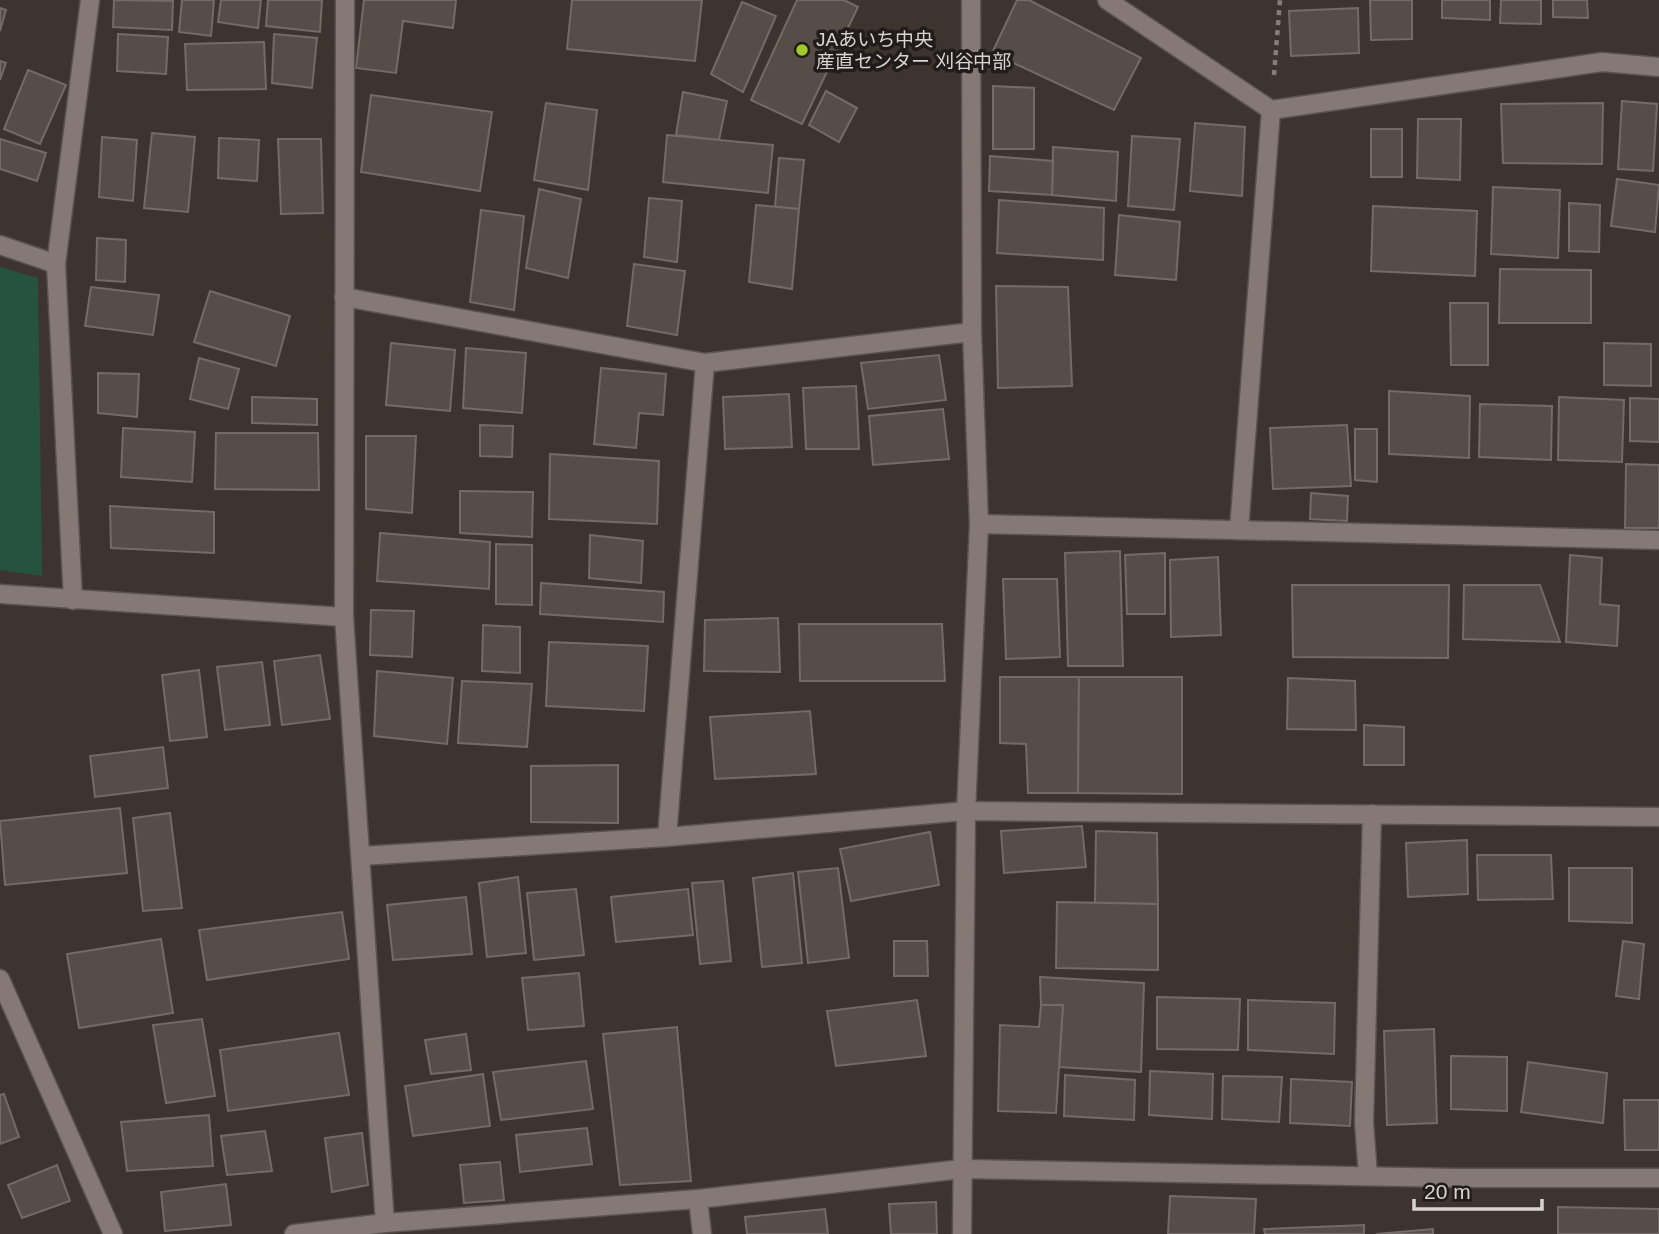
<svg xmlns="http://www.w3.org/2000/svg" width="1659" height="1234" viewBox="0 0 1659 1234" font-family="Helvetica,'Noto Sans JP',sans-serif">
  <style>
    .green { fill: #255340 }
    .building { fill: #564d49; stroke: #746a66; stroke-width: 2 }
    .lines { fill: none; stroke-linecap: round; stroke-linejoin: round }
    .minor-casing { stroke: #5a5250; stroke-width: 21 }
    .path { stroke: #857e7b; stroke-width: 4.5; stroke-dasharray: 5 5; stroke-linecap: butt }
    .minor { stroke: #847975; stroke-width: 18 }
    .poi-dot { fill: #a0ca2c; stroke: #211c1b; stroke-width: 2.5 }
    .labels { text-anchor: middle; stroke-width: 7; stroke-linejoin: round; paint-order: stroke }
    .poi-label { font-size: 19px; fill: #d9d3d1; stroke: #211c1b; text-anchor: start }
  </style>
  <rect width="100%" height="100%" fill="#3d3430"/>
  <polygon class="green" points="0,267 38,278 42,576 0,570"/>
  <g class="building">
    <polygon points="114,0 173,1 172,30 113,27"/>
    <polygon points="182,0 214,0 211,36 179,32"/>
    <polygon points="221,0 261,0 258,28 218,22"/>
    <polygon points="268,0 322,0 320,32 266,26"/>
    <polygon points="364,0 456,0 453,28 403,21 396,73 356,68"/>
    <polygon points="572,0 702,0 695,61 567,49"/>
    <polygon points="797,0 844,0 858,7 802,124 751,100"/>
    <polygon points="1017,0 1029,0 1141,58 1114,110 992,53"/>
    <polygon points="1370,0 1412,0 1412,39 1371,40"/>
    <polygon points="1442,0 1490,0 1490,20 1442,18"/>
    <polygon points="1501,0 1541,0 1541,24 1500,23"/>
    <polygon points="1553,0 1587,0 1588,18 1553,17"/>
    <polygon points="742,2 776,16 743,92 711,74"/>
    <polygon points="0,8 6,10 0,31"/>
    <polygon points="1358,8 1359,53 1291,56 1289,11"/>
    <polygon points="118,34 168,37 166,74 117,71"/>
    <polygon points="274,34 317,38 312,88 272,83"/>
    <polygon points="264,42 266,89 187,90 185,44"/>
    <polygon points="0,61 6,63 0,80"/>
    <polygon points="28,70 66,85 40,144 4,129"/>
    <polygon points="993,86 1034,88 1034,149 993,149"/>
    <polygon points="826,91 857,108 839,142 809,125"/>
    <polygon points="683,92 727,101 719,140 676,135"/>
    <polygon points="371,95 492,112 480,191 361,172"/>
    <polygon points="1622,101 1657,104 1653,171 1618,169"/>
    <polygon points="546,103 597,110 588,190 534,180"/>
    <polygon points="1603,103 1602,164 1503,163 1501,104"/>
    <polygon points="1418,119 1461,119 1460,180 1417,178"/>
    <polygon points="1195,123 1245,127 1242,196 1190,191"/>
    <rect x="1371" y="129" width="31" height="48"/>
    <polygon points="152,133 195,137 188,212 144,208"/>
    <polygon points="667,135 773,145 768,193 663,182"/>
    <polygon points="1132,136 1180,139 1174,210 1128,206"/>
    <polygon points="102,137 137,140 133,201 99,197"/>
    <polygon points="219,138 259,140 257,181 218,178"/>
    <polygon points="0,139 46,153 37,181 0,169"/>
    <polygon points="278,139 321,139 323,213 281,214"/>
    <polygon points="1053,147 1118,152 1116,201 1052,195"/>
    <polygon points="990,156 1053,161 1052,195 989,191"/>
    <polygon points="779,158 804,160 799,209 775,207"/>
    <polygon points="1617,179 1659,185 1655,232 1611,226"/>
    <polygon points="1493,187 1560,190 1558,258 1491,254"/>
    <polygon points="539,189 581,199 568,278 526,268"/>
    <polygon points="649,198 682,201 677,262 644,257"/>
    <polygon points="999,200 1104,208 1103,260 997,253"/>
    <polygon points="1569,203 1600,205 1599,252 1569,251"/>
    <polygon points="756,205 799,209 792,289 749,282"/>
    <polygon points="1373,206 1477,211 1475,276 1371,271"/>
    <polygon points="481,210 524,216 514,310 470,302"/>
    <polygon points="1119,215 1180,222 1176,280 1115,275"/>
    <polygon points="97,238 126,240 125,282 96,280"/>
    <polygon points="634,264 685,271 677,335 627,326"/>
    <polygon points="1500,269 1591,270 1591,323 1499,323"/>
    <polygon points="996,286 1068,287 1072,386 998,388"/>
    <polygon points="91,287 159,295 153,335 85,326"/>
    <polygon points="210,291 290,316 276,366 194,342"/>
    <polygon points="1450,303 1488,303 1488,365 1451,365"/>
    <polygon points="391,343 455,350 450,411 386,405"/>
    <polygon points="1604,343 1651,344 1651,386 1604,385"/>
    <polygon points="466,348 526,353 522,413 463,408"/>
    <polygon points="939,355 946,400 868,409 861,363"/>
    <polygon points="199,358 239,369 228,409 190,399"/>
    <polygon points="601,368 666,374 663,415 639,413 636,448 594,444"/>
    <polygon points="98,373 139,374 137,417 98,413"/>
    <polygon points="856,386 859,449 806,449 803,388"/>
    <polygon points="1389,391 1470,396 1469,458 1389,454"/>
    <polygon points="789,394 792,447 725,449 723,397"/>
    <polygon points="252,397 317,399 317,425 252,423"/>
    <polygon points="1559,397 1624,400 1622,462 1558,460"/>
    <polygon points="1630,398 1659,399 1659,442 1630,441"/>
    <polygon points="1480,404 1552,406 1551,460 1479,457"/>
    <polygon points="943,409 949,459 873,465 869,416"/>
    <polygon points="480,425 513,426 512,457 480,456"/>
    <polygon points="1347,425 1351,486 1273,489 1270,428"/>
    <polygon points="123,428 195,432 192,482 121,477"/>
    <polygon points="1355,429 1377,429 1377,482 1355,480"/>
    <polygon points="216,433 318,433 319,490 215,489"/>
    <polygon points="366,436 416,436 412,513 366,509"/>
    <polygon points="550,454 659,461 657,524 549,519"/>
    <polygon points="1626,464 1659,465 1659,528 1625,528"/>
    <polygon points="460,491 533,492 532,537 460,533"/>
    <polygon points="1311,493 1348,496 1347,521 1310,519"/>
    <polygon points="110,506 214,512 214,553 111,548"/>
    <polygon points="380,533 490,542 489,589 377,581"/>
    <polygon points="590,535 643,541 641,583 589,578"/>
    <polygon points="496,544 532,545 532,605 496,604"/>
    <polygon points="1120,551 1123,666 1068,666 1065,553"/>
    <polygon points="1165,553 1165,614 1127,614 1125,555"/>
    <polygon points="1570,555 1602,558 1600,604 1619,606 1617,646 1566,642"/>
    <polygon points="1218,557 1221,635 1171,637 1170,560"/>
    <polygon points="1003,579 1057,579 1060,657 1006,659"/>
    <polygon points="541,583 664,592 663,622 540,614"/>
    <polygon points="1292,585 1449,585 1448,658 1293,657"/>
    <polygon points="1464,585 1540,585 1560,642 1463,639"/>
    <polygon points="371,610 414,611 412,657 370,655"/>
    <polygon points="778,618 780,672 704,671 705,620"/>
    <polygon points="799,624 942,624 945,681 800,681"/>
    <polygon points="483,625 520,627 520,673 482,671"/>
    <polygon points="549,642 648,646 644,711 546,706"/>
    <polygon points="320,655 330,719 282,725 274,661"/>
    <polygon points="262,662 270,725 225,730 217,667"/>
    <polygon points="199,670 207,737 170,741 162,675"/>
    <polygon points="377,671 453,678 447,744 374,736"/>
    <polygon points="1000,677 1079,677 1078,793 1028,793 1026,744 1000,743"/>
    <polygon points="1079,677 1182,677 1182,794 1078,793"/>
    <polygon points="1288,678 1355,681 1356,730 1287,729"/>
    <polygon points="462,681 532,684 527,747 458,743"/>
    <polygon points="810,711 816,774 715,779 710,717"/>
    <polygon points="1364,725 1404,727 1404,765 1364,765"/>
    <polygon points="163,747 168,788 95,797 90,756"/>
    <polygon points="618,765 618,823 531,822 531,766"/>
    <polygon points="120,808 127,873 5,885 0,821"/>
    <polygon points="170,813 182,908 143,911 133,818"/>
    <polygon points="1082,826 1086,867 1004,873 1001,831"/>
    <polygon points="1096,831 1157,833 1158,904 1095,903"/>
    <polygon points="930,832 939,885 851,901 840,849"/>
    <polygon points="1467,840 1468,894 1408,897 1406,843"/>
    <polygon points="1477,855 1551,855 1553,899 1478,900"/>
    <polygon points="838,868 849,958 808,963 798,872"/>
    <polygon points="1569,868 1632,868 1632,923 1569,921"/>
    <polygon points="793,873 802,963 762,967 753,878"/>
    <polygon points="518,877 526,953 487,957 479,883"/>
    <polygon points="723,881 731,961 700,964 692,883"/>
    <polygon points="576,889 584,955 534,960 527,893"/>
    <polygon points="688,889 693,935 616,942 611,897"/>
    <polygon points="466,897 472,954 393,960 387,905"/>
    <polygon points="1057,902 1158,904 1158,970 1056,968"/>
    <polygon points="342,912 349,959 207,980 199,930"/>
    <polygon points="161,939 173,1013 79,1028 67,954"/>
    <polygon points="894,941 927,941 928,976 894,976"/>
    <polygon points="1623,941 1644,944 1639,999 1616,996"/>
    <polygon points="579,973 584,1026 528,1030 522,978"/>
    <polygon points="1040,977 1144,983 1141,1072 1059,1067 1063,1005 1041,1005"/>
    <polygon points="1157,997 1240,999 1238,1050 1157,1049"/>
    <polygon points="917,1000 926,1056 836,1066 827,1011"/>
    <polygon points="1248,1000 1335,1003 1334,1054 1248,1050"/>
    <polygon points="1041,1005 1063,1005 1056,1113 998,1111 1000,1025 1039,1027"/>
    <polygon points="202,1019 215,1096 166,1103 153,1025"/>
    <polygon points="677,1027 691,1181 620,1185 603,1034"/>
    <polygon points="1434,1029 1437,1123 1387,1125 1384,1031"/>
    <polygon points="339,1033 349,1095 228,1111 220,1050"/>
    <polygon points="466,1034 471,1070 431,1074 425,1040"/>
    <polygon points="1451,1056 1507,1057 1507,1111 1451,1109"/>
    <polygon points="586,1061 593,1109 501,1120 493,1072"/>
    <polygon points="1528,1062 1607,1073 1603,1123 1521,1112"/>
    <polygon points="1150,1071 1213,1074 1212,1119 1149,1115"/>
    <polygon points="483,1074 490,1126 413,1136 405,1086"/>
    <polygon points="1065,1075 1135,1080 1134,1120 1064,1116"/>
    <polygon points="1223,1076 1282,1077 1279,1122 1222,1119"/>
    <polygon points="1291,1079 1352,1082 1350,1126 1290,1123"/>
    <polygon points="4,1094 19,1137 0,1144 0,1095"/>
    <polygon points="1624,1100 1659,1100 1659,1150 1625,1150"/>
    <polygon points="209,1115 213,1166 127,1171 121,1122"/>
    <polygon points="587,1128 592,1164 520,1172 516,1135"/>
    <polygon points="265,1131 272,1171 227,1175 221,1136"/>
    <polygon points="362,1133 368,1185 332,1192 325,1138"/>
    <polygon points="500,1162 504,1200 464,1203 460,1165"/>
    <polygon points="57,1165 70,1201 22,1218 8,1185"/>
    <polygon points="226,1184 231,1225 165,1231 161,1192"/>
    <polygon points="1170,1196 1256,1199 1254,1234 1168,1234"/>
    <polygon points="936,1202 937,1234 891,1234 889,1204"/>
    <polygon points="1558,1207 1659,1209 1659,1234 1558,1234"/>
    <polygon points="825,1209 828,1234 747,1234 745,1217"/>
    <polygon points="1364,1225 1364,1234 1265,1234 1264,1229"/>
    <polygon points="1433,1229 1433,1234 1376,1234"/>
  </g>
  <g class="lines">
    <g class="minor-casing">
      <g id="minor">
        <polyline points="345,0 344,617 385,1223"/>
        <polyline points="1107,0 1271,110 1239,530"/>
        <polyline points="1271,110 1602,62 1659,67"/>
        <polyline points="0,245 56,264"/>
        <polyline points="344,297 705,363 972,332"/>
        <polyline points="979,524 1659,540"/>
        <polyline points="0,594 344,617"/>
        <polyline points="73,600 56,264 90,0"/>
        <polyline points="667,837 705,363"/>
        <polyline points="361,856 667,837 966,811 1659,817"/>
        <polyline points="0,979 113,1234"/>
        <polyline points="1368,1176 1364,1122 1372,814"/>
        <polyline points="698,1199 702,1234"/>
        <polyline points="294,1234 385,1223 698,1199 962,1169 1456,1178 1659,1178"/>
        <polyline points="962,1234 966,811 979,524 972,332 971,0"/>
      </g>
    </g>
    <polyline class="path" points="1274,75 1280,0"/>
    <use href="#minor" class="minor"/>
  </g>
  <circle class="poi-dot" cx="802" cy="50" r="7"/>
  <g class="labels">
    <g class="poi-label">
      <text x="816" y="46">JAあいち中央<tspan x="816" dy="22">産直センター 刈谷中部</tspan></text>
    </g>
  </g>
  <path d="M1414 1199v10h128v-10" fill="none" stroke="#d9d3d1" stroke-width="3.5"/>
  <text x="1424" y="1199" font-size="21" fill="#d9d3d1" stroke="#211c1b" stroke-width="5" paint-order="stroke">20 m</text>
</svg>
